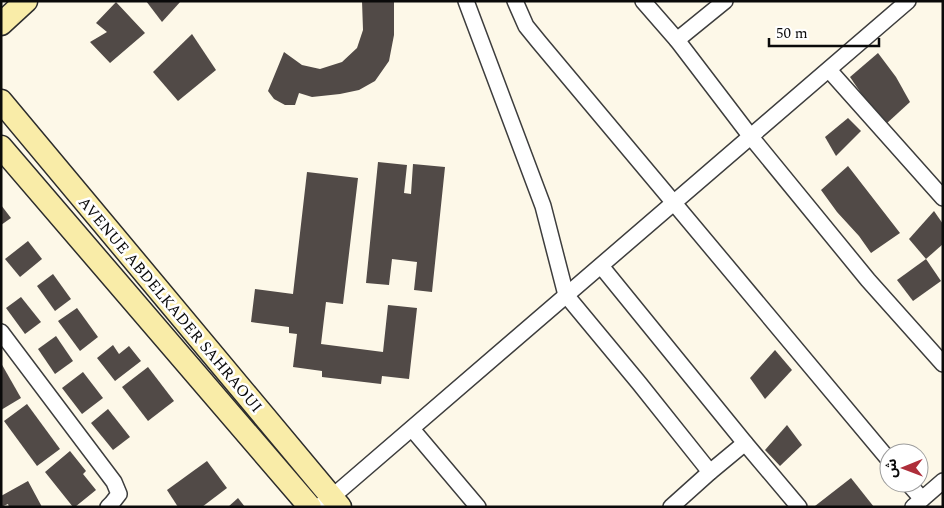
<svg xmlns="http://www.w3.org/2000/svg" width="944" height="508" viewBox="0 0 944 508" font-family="Spectral,'Noto Sans Arabic',serif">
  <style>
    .building { fill: #514a47 }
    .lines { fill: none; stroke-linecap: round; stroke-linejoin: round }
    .minor-casing { stroke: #3d3d3d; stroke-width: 18 }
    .secondary-casing { stroke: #2c2c2c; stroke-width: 25 }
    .minor { stroke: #fff; stroke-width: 15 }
    .secondary { stroke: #f9eca8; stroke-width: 22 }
    .labels { text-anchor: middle; stroke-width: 5; stroke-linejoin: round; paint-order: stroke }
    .street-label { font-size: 16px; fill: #0a0a0a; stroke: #fff }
  </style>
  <rect width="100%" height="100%" fill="#fdf8e8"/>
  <g class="building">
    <polygon points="146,1 181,1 162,22"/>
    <polygon points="362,1 394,1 394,35 389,61 375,81 359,90 340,94 312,97 299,93 295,105 285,105 274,99 268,91 284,52 302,65 320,69 342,62 357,48 363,30"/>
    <polygon points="116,2 145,33 110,63 90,42 107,32 96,23"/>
    <polygon points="192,34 216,70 178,101 153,72"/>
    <polygon points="878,53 896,77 910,102 886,124 867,102 850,77"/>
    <polygon points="848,118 861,131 836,156 825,137"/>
    <polygon points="378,162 407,165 404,193 411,194 413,164 445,167 432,292 414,290 417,262 392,259 389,285 366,283"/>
    <polygon points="848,166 900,233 871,253 859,236 837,212 821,190"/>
    <polygon points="307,172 358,178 343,304 326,302 321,344 383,352 388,305 417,308 409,379 382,376 381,384 322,377 322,371 293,367 297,334 289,333 289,327 251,322 255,289 293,294"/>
    <polygon points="1,205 11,218 1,225"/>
    <polygon points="934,211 943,224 943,244 926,259 909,239"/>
    <polygon points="28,241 42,259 20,277 5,259"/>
    <polygon points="926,259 941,281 913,301 897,280"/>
    <polygon points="53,274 71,299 55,311 37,286"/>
    <polygon points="21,297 41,322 25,334 6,308"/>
    <polygon points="77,308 98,337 80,351 58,321"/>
    <polygon points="56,336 73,361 55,374 38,349"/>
    <polygon points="113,345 119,354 129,346 141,361 115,381 97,358"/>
    <polygon points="775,350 792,370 765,399 750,378"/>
    <polygon points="1,363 21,398 1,410"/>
    <polygon points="148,367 174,401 148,421 122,387"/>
    <polygon points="83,372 103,398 82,414 62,388"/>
    <polygon points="27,404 60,449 37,466 4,421"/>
    <polygon points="108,409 130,437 113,450 91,423"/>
    <polygon points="787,425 802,445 780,466 765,450"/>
    <polygon points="70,451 86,471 83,474 96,490 75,507 73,507 45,472"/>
    <polygon points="207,461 227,488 202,507 178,507 167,490"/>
    <polygon points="851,478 874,507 816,507 815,506"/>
    <polygon points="28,481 42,507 9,507 8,504 1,507 1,496"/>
    <polygon points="238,498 245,507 228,507"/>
  </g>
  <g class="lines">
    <g class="minor-casing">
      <g id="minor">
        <polyline points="466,1 543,206 566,295 639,383 710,472"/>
        <polyline points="515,1 526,26 539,42 674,203 889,460"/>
        <polyline points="643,1 677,40 751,137 868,280 943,364"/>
        <polyline points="677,40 725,1"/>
        <polyline points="829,70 943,198"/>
        <polyline points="601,266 745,443 799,507"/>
        <polyline points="1,332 114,482 119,494 112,503 108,507"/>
        <polyline points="412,429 478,507"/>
        <polyline points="908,483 922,499"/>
        <polyline points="318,507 332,497 908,1"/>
        <polyline points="671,507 710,472 745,443"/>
        <polyline points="913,507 943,481"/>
      </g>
    </g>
    <g class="secondary-casing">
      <g id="secondary">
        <polyline points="1,24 26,1"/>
        <polyline points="1,101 340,507"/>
        <polyline points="1,147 310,507"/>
      </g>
    </g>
    <use href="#minor" class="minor"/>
    <use href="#secondary" class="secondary"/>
  </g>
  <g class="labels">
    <g class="street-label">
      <text transform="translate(171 304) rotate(50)" y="6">AVENUE ABDELKADER SAHRAOUI</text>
    </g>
  </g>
  <rect width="944" height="508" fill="none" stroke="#0a0a0a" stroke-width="5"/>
  <g transform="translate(904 468) rotate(269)"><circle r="24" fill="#ffffff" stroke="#9d9d9d"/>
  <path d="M0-4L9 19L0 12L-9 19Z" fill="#ae2e3a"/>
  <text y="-8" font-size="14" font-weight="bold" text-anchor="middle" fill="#0a0a0a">ش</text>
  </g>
  <path d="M769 38v8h110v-8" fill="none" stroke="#0a0a0a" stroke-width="2.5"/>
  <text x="776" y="38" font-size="15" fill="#0a0a0a" stroke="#ffffff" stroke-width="4" paint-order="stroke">50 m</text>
</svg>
